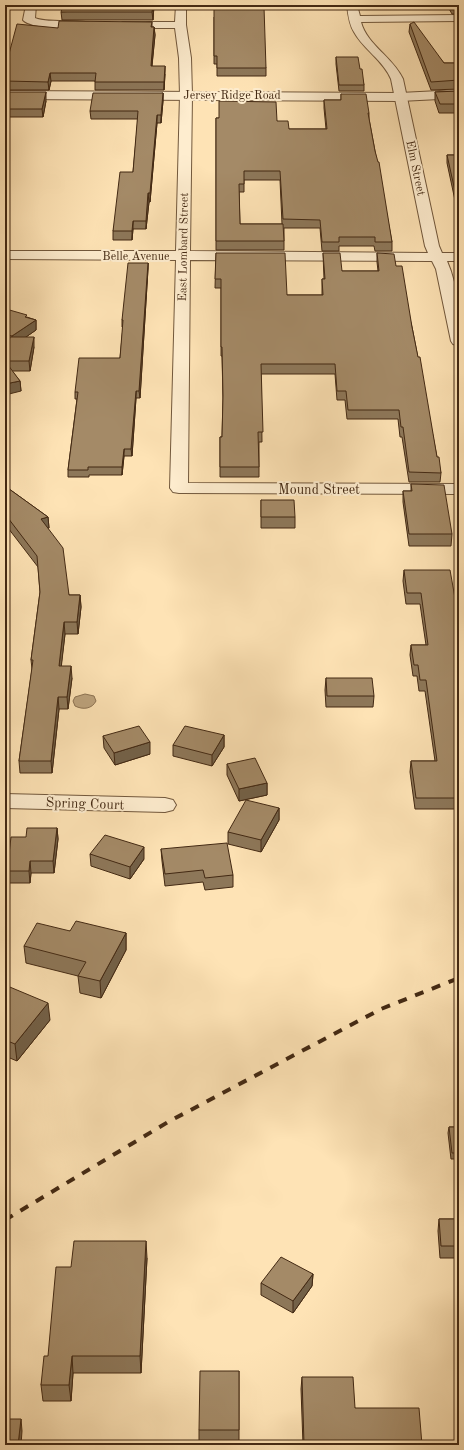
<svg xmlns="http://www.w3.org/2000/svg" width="464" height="1450" viewBox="0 0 464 1450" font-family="'Old Standard TT',serif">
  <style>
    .water { fill: #bea47e; stroke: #8d7353 }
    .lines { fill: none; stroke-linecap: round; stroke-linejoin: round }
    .minor-casing { stroke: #72583c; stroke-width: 2 }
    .tertiary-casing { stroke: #72583c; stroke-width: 2 }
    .minor { fill: #feedcf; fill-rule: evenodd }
    .tertiary { fill: #feedcf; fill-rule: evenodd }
    .rail { stroke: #432913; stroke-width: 4; stroke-dasharray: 9 9; stroke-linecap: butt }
    .wall { fill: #8d7759; stroke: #432913; fill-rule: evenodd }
    .shaded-wall { fill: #736148; stroke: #432913 }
    .building { fill: #a48a67; stroke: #432913 }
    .labels { text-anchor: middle; stroke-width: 4; stroke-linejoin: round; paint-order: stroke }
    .far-street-label { font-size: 12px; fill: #432913; stroke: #feedcf }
    .street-label { font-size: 14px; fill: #432913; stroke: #feedcf }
  </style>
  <rect width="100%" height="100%" fill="#fee3b5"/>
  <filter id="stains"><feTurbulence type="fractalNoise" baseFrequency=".005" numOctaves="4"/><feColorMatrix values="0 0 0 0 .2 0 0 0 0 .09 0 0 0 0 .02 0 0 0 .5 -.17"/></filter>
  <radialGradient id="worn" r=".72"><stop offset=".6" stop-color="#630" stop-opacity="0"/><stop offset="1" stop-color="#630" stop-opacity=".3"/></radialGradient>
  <path class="water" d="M 85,694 L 94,696 L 96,701 C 92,709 83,710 75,706 L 73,701 L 75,697 Z"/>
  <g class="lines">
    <g class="minor-casing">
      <g id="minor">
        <path d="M 26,5 L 36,5 L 35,18 C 48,24 88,18 94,25 C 87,33 31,29 23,20 Z"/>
        <path d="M 176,5 L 186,5 L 186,25 L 191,58 L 192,95 L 190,251 L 428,253 L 425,246 L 391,79 C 383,60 364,50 354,32 C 349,24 348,14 347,5 L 357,5 L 360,16 L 459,15 L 459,21 L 361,22 C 367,45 393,57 403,79 L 439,246 L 442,253 L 459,253 L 459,261 L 447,261 C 459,288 459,317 459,346 L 453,344 L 451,341 L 436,269 L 432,261 L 190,260 L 188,483 L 459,484 L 459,494 L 179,493 L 173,492 L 170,488 L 176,260 L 5,259 L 5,251 L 176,251 L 180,95 L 179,58 L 175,28 L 123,28 L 117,25 L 123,22 L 175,22 Z"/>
        <polygon points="5,794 165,798 173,800 176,805 173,810 165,812 5,808"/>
      </g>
    </g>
    <g class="tertiary-casing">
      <polygon id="tertiary" points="459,90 459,98 400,101 5,99 5,91 400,93"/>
    </g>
    <use href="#minor" class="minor"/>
    <use href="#tertiary" class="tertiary"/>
    <polyline class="rail" points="5,1220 168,1122 381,1009 459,978"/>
  </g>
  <g class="wall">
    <polygon points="154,5 153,20 62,20 61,12"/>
    <polygon points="447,5 459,5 459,14 452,14"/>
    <polygon points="244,7 266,68 266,76 217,76 217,64 214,64 214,17"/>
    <polygon points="458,15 459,15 459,26 457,23"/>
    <polygon points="152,22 152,27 154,27 155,35 152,66 165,74 164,90 95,90 95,81 51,81 49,90 5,90 5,65 6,65 58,28"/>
    <polygon points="410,24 444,63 459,63 459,89 431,90 409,32"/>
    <polygon points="336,57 360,69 364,85 364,91 339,91 336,64"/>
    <polygon points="459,91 459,113 439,113 435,101 435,92"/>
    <polygon points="5,92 46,101 43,117 5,117"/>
    <polygon points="163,93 163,101 161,123 157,123 150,202 149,202 146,229 133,229 132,240 113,240 113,231 133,172 138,119 91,119 90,111"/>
    <path d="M 341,94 L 369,113 L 369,119 L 392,242 L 392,251 L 375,251 L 374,246 L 339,246 L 339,251 L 322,251 L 320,228 L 284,228 L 284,250 L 216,250 L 216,118 L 277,121 L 289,129 L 326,129 L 324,108 L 324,100 L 341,100 ZM 244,180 L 280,180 L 282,224 L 240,224 L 239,192 L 244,192 Z"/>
    <polygon points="447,155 459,155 459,219 447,163"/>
    <polygon points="216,253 287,295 322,295 322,279 324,279 323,253 342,271 378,271 377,262 377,253 396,266 412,327 437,457 441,473 440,482 409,482 402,437 400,437 398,419 347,419 345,400 337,400 335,374 261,374 262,442 259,442 259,477 220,477 220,437 222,437 223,399 222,356 221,356 221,288 215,288"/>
    <polygon points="148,263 148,269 140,398 136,398 132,456 124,456 122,475 89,475 89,477 68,477 68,470 77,399 75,399 75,392 120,358 123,327 122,327 122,320"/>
    <polygon points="5,310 36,320 36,330 26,337 34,347 30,371 12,371 20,381 21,391 5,366 5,360 8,345 5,344"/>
    <polygon points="411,484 452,534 451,546 409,546 403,502 403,491 411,491"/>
    <polygon points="5,486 48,517 49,528 48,528 69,595 80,595 81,607 78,634 65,634 61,666 72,678 68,709 59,709 52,773 20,773 19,761 32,669 31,660 40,592 38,567 5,524"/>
    <polygon points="261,500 295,517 295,528 261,528"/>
    <polygon points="404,570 458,615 459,615 459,809 415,809 410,772 411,761 435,761 425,691 419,691 417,676 413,676 410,655 411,645 426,645 420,604 406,604 403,581"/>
    <polygon points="326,678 374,696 373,707 326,707 325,690"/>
    <polygon points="224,735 224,747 212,766 173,756 173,745"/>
    <polygon points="103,736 150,754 115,765 104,748"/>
    <polygon points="227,764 267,783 267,795 239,801 227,775"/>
    <polygon points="279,808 279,820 261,852 228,844 228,832"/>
    <polygon points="57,828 58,839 54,873 31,873 30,883 8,883 7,871 26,837"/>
    <polygon points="161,849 233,875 233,887 205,890 203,882 165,886 162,861"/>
    <polygon points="90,854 144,859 130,879 91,866"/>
    <polygon points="70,931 126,933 126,950 101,998 80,993 78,976 26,963 24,946"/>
    <polygon points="5,985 50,1020 17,1061 5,1056 5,1057"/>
    <polygon points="449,1127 459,1127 459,1159 451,1159 448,1133"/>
    <polygon points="439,1219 459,1219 459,1258 440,1258 438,1231"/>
    <polygon points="147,1258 141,1373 73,1373 71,1401 43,1401 41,1385 71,1267"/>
    <polygon points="313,1274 312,1286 293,1313 261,1295 261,1283"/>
    <polygon points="239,1371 239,1441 199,1441 199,1430"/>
    <polygon points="302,1377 355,1408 422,1445 303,1445 301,1389"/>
    <polygon points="458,1402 459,1402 459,1439 457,1415"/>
  </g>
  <g class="shaded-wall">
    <polygon points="153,5 154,5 153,20 152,12"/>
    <polygon points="154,27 155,35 151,74 151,66"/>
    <polygon points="165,66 165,74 164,90 164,82"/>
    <polygon points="50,73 51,81 49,90 48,82"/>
    <polygon points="46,92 46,101 43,117 42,109"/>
    <polygon points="163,93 163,101 161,123 161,115"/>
    <polygon points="157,115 157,123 150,202 150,193"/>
    <polygon points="148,193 149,202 146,229 146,221"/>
    <polygon points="133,221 133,229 132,240 132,231"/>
    <polygon points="148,263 148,269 140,398 139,391"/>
    <polygon points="36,320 36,330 13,346 12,336"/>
    <polygon points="34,337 34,347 30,371 29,361"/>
    <polygon points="20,381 21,391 5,395 5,384"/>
    <polygon points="136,391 136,398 132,456 131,449"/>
    <polygon points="124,449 124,456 122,475 122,467"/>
    <polygon points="48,517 49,528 42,530 41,519"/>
    <polygon points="80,595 81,607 78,634 77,622"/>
    <polygon points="64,622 65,634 60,678 59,666"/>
    <polygon points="71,666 72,678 68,709 67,697"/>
    <polygon points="58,697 59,709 52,773 51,761"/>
    <polygon points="224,735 224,747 212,766 212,755"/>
    <polygon points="150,742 150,754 115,765 114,753"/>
    <polygon points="267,783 267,795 239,801 239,789"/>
    <polygon points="279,808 279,820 261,852 261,840"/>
    <polygon points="57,828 58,839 54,873 53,861"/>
    <polygon points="144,847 144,859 130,879 130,867"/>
    <polygon points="30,861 31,873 30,883 29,871"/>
    <polygon points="126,933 126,950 101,998 100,981"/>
    <polygon points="48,1003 50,1020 17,1061 15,1044"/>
    <polygon points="146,1241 147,1258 141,1373 140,1356"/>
    <polygon points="313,1274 312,1286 293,1313 293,1301"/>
    <polygon points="72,1356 73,1373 71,1401 69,1385"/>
    <polygon points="21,1419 22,1431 21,1445 18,1445"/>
  </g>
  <g class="building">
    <polygon points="63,5 153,5 152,12 61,12"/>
    <polygon points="214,5 244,5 244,7 264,7 266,68 217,68 217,56 214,56"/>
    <polygon points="452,5 459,5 459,7 452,6"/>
    <polygon points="59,21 152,22 151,27 154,27 151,66 165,66 164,82 95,82 96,73 50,73 48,82 5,81 5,65 6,65 17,24 58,28"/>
    <polygon points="414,22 444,63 459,63 459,80 431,82 410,24"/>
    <polygon points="336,57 358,57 360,69 362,69 364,85 339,85"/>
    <polygon points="459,91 459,104 440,104 435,92"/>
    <polygon points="5,92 46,92 42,109 5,109"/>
    <polygon points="93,93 163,93 161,115 157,115 150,193 148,193 146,221 133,221 132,231 113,231 120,172 133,172 138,111 90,111"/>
    <polygon points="341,94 366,94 369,113 368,113 375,151 378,162 379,162 392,242 375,242 375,237 339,237 339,242 322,242 320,220 283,219 280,171 244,171 244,184 239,184 240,224 283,224 284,241 216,241 216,118 219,118 219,101 276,102 277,121 288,121 289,129 327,129 324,100 341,100"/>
    <polygon points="447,155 459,155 459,209"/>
    <polygon points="216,253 285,253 287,295 323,295 322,279 325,279 323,253 340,253 342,271 379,271 377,253 394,254 396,266 402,266 412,327 418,357 420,357 437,457 439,457 441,473 409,472 403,427 401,427 399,410 348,410 346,391 337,391 335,364 261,364 263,432 258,432 259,467 220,467 220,437 222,437 223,396 222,347 221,347 221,279 215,279"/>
    <polygon points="128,263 148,263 139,391 136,391 131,449 124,449 122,467 88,467 88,470 68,470 78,392 75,392 79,358 120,358 123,320 122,320"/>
    <polygon points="6,309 27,315 25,317 36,320 12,336 5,334 5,310"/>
    <polygon points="10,337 34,337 29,361 5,361"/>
    <polygon points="8,365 20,381 5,384 5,366"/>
    <polygon points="411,484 444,485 452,534 409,534 403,491 412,491"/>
    <polygon points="5,486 48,517 41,519 63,548 69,595 80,595 77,622 64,622 59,666 71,666 67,697 58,697 51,761 19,761 33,660 31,660 40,592 37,556 5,514"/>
    <polygon points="261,500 294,500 295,517 261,517"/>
    <polygon points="404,570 450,570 458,615 459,615 459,798 416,798 411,761 437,761 426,680 420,680 418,665 414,665 411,645 428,645 421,593 407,593"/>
    <polygon points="326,678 372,678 374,696 327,696"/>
    <polygon points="139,726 150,742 114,753 103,736"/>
    <polygon points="185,726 224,735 212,755 173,745"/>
    <polygon points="255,758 267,783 239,789 227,764"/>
    <polygon points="246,800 279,808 261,840 228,832"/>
    <polygon points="27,828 57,828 53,861 30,861 29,871 7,871 11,837 26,837"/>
    <polygon points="105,835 144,847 130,867 90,854"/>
    <polygon points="227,843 233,875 205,878 203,870 165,874 161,849"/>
    <polygon points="76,921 126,933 100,981 78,976 86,962 24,946 37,923 70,931"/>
    <polygon points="5,985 48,1003 15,1044 5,1040"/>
    <polygon points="449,1127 459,1127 459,1153 452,1153"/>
    <polygon points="439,1219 459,1219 459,1246 441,1246"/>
    <polygon points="74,1241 146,1241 140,1356 72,1356 69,1385 41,1385 44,1356 48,1356 56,1267 71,1267"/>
    <polygon points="281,1257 313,1274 293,1301 261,1283"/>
    <polygon points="200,1371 239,1371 239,1430 199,1430"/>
    <polygon points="302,1377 353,1377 355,1408 419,1408 422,1445 379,1445 379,1444 304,1444"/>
    <polygon points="5,1419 21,1419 18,1445 5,1445"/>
  </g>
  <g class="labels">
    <g class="far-street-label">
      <text x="232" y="99">Jersey Ridge Road</text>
      <text transform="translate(416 168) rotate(78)" y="4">Elm Street</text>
      <text transform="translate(183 247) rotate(-89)" y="4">East Lombard Street</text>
      <text x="136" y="260">Belle Avenue</text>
    </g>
    <g class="street-label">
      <text x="319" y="494">Mound Street</text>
      <text transform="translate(85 803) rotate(2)" y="5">Spring Court</text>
    </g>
  </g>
  <rect width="464" height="1450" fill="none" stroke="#fee3b5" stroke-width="20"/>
  <rect x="6" y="6" width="452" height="1438" fill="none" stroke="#432913" stroke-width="2"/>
  <rect x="10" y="10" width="444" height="1430" fill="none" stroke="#432913"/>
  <rect width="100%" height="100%" filter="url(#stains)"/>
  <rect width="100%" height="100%" fill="url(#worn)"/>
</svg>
